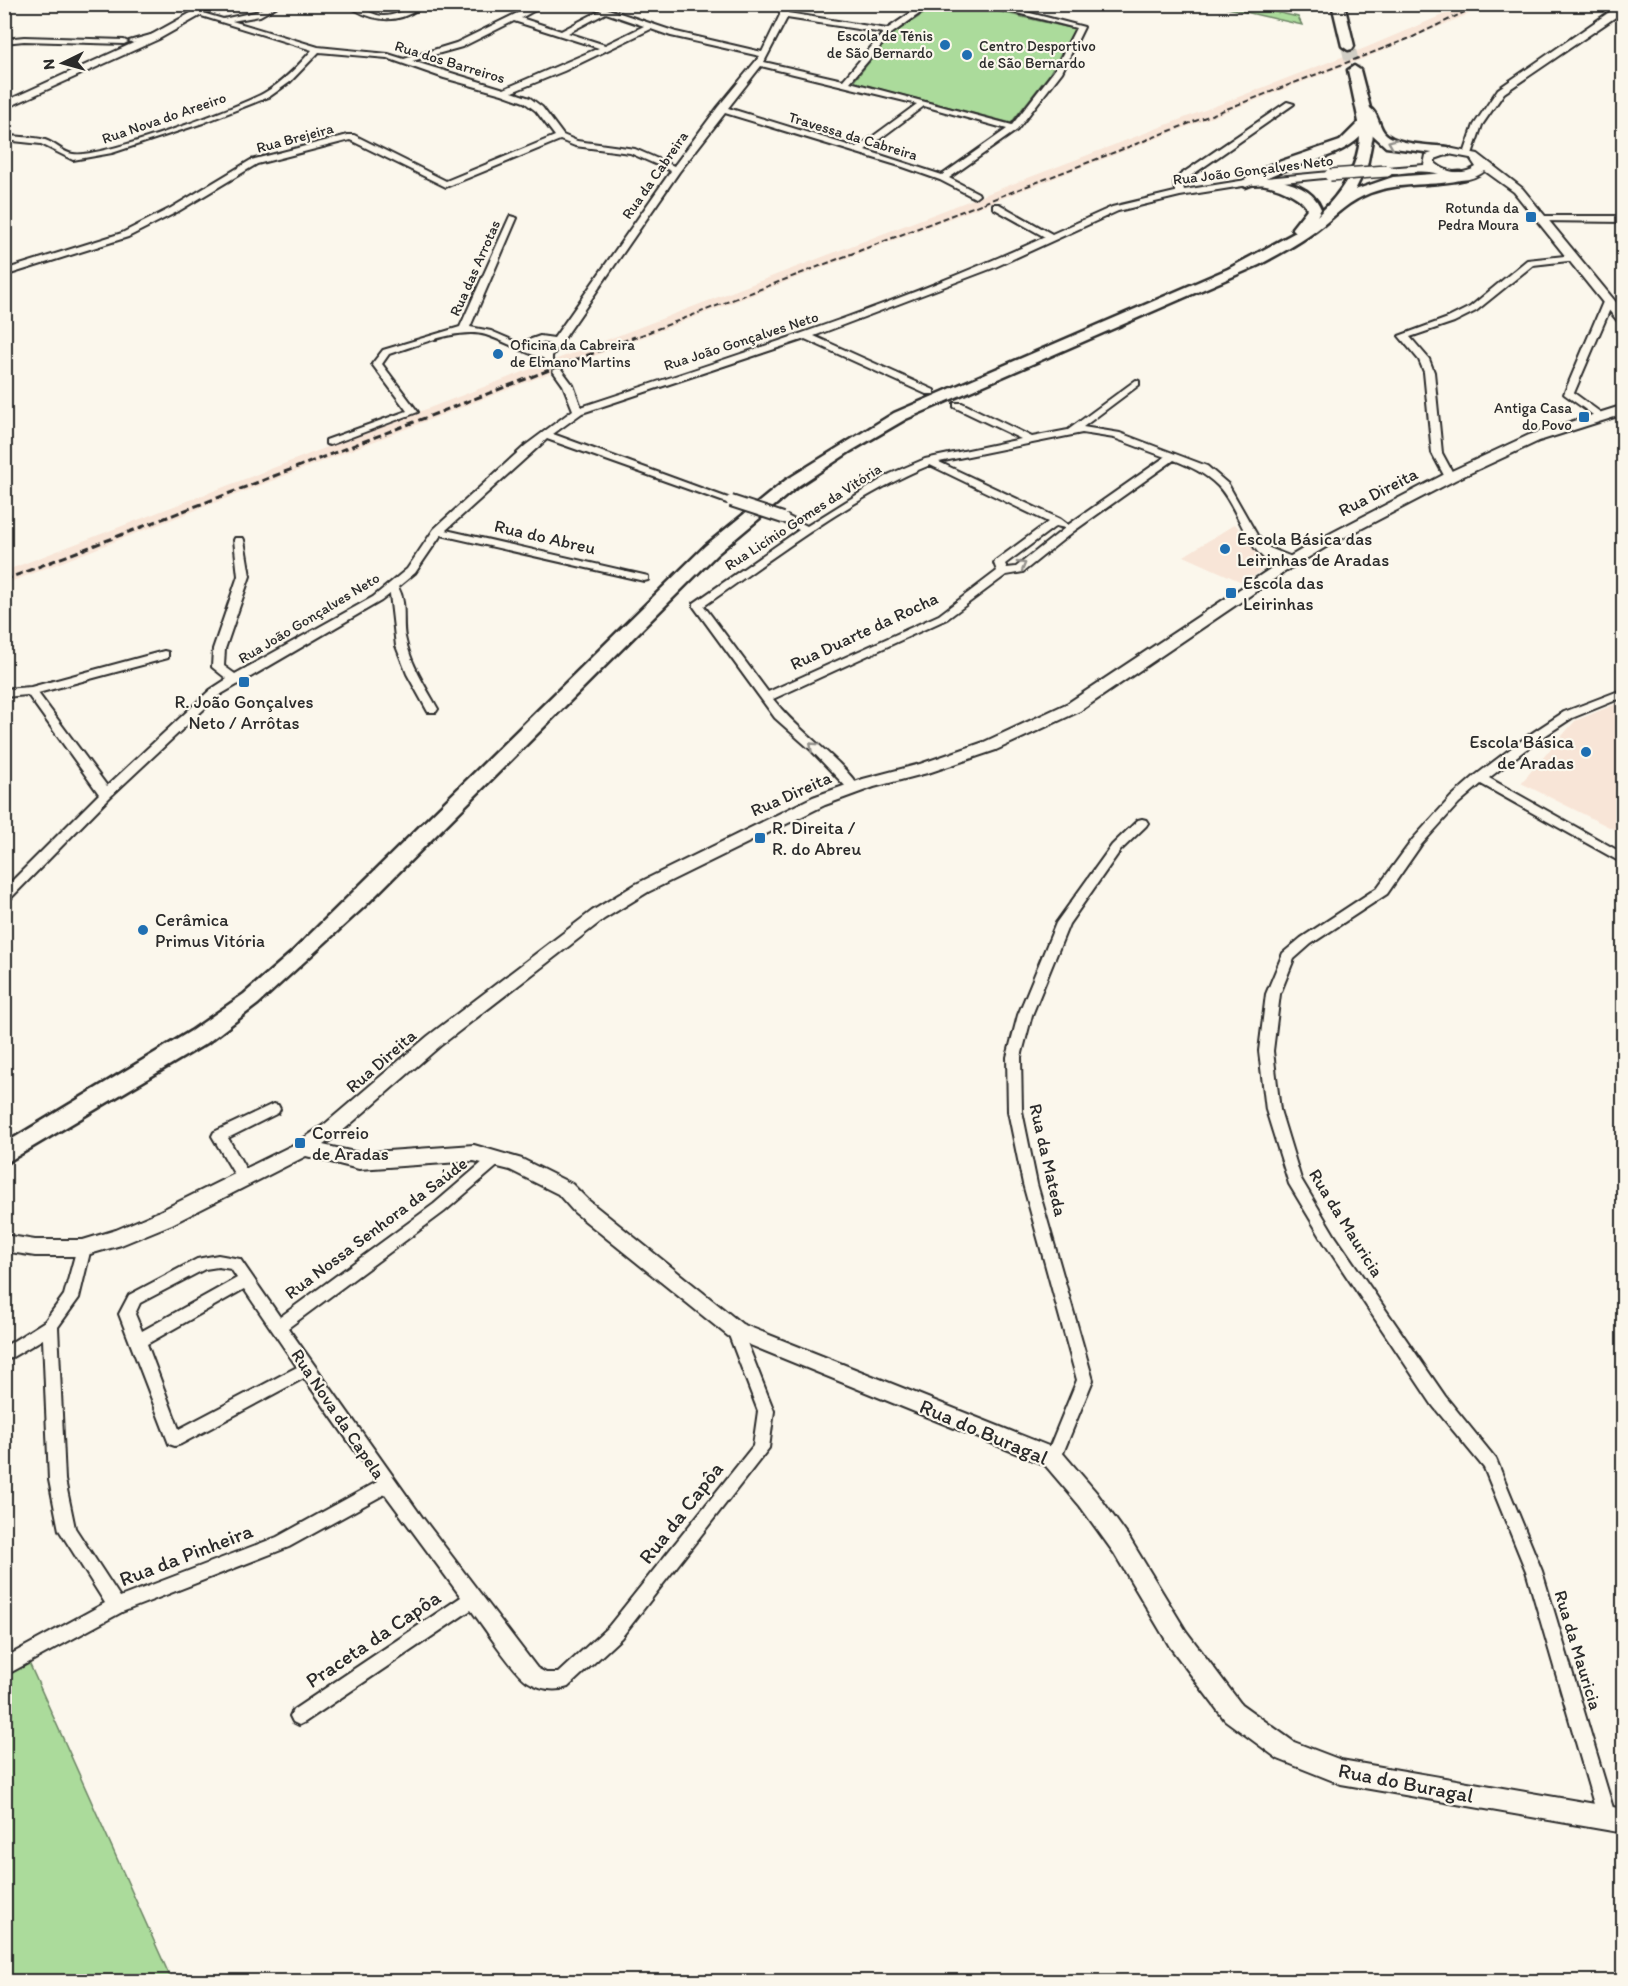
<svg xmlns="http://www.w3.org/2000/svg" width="1628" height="1986" viewBox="0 0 1628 1986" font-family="Itim,sans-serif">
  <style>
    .built { fill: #f8e5d7 }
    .green { fill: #abdb9b; stroke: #6b8363; stroke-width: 1.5 }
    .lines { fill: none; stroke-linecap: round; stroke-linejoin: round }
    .street-tunnel { stroke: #d1cec5; stroke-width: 10; stroke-dasharray: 10 5; stroke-linecap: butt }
    .primary-tunnel { stroke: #d1cec5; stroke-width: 14; stroke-dasharray: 14 7; stroke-linecap: butt }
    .street-casing { stroke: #2b2b2b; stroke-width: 4 }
    .secondary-casing { stroke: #2b2b2b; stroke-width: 4 }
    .primary-casing { stroke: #2b2b2b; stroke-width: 5 }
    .street { fill: #fbf7ec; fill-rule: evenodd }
    .secondary { fill: #fbf7ec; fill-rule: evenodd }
    .primary { fill: #fbf7ec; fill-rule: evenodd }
    .rail-far1 { stroke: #2b2b2b; stroke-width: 2; stroke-dasharray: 6 3; stroke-linecap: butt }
    .rail { stroke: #2b2b2b; stroke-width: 3; stroke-dasharray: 8 4; stroke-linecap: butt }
    .street-bridge-casing { stroke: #2b2b2b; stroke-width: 14; stroke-linecap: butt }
    .secondary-bridge-casing { stroke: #2b2b2b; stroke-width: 14; stroke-linecap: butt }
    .street-bridge { stroke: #fbf7ec; stroke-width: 10 }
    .secondary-bridge { stroke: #fbf7ec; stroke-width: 11 }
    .oneway { stroke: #93918c }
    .poi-dot { fill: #1f6fb2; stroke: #fbf7ec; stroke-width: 2 }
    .labels { text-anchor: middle; stroke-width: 4.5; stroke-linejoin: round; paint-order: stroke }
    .far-poi-label { font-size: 15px; fill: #2b2b2b; stroke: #fbf7ec; text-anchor: end }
    .far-street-label { font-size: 15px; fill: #2b2b2b; stroke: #fbf7ec }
    .street-label { font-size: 18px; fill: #2b2b2b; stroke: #fbf7ec }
    .poi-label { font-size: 18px; fill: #2b2b2b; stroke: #fbf7ec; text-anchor: start }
    .near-street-label { font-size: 21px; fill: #2b2b2b; stroke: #fbf7ec }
  </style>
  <rect width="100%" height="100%" fill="#fbf7ec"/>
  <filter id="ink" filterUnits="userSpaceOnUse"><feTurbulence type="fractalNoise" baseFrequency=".0167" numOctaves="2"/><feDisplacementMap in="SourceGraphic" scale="12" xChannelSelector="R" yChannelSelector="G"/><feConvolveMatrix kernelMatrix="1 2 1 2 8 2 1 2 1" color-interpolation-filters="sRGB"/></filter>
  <g filter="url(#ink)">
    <g class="built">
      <polygon points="1466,5 1490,5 1375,54 5,584 5,571 1192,115 1365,48"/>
      <polygon points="1235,524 1268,561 1269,565 1244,583 1184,556"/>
      <polygon points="1623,701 1623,834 1521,783 1575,721"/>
    </g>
    <g class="green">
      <polygon points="937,5 970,5 1075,29 1048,76 1011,123 853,82 892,34"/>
      <polygon points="1215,5 1244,5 1298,17 1302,25"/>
      <polygon points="26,1656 172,1981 5,1981 4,1668"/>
    </g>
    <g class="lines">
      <polyline class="street-tunnel" points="549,361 558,371"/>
      <polyline class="primary-tunnel" points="1348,46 1354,70"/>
      <g class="street-casing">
        <g id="street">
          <path d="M 271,4 L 281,4 L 260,16 L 232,21 L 318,47 L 388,54 L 404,59 L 456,43 L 536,4 L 546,4 L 521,18 L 561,31 L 605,8 L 676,32 L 762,52 L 780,15 L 780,4 L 788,4 L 788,13 L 887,29 L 924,4 L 933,4 L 891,34 L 850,82 L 1012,125 L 1054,71 L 1076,28 L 981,4 L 996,4 L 1084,27 L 1062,72 L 1017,130 L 949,178 L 978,193 L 979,195 L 975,198 L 940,180 L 903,167 L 725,113 L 679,172 L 552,356 L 552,363 L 546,363 L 543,358 C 523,353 505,341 486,335 C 458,327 417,346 389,354 L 382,364 L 418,412 L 330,445 L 326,444 L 326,440 L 407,411 L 372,364 L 383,350 L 460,327 L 510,216 L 517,218 L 470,327 L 491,331 L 521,344 L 523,342 L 540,336 L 554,338 L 671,171 L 630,153 L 575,146 L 560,140 L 446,187 L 350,140 L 257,164 L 177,212 L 128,237 L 4,276 L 4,270 L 122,233 L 171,208 L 251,160 L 348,135 L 354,135 L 446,181 L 555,136 L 536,111 L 524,102 L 502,94 L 444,78 L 387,58 L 319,52 L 290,82 L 269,97 L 203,123 L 112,153 L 73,160 L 41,144 L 4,140 L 4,135 C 18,138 32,136 45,140 C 55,143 63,153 73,154 C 100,159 237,108 264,93 C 283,82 298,66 312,50 L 195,14 L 199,12 L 223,19 L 255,12 ZM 606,13 L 644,26 L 605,45 L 568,33 ZM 787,18 L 883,33 L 843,80 L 764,62 ZM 514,21 L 599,48 L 504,89 L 412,61 L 462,47 ZM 651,29 L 671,36 L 760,56 L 718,107 L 674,166 L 635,149 L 577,141 L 563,135 L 542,107 L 530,98 L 512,92 L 564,71 ZM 761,66 L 917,104 L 857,148 L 728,108 ZM 924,106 L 1007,129 L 942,175 L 865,150 ZM 541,342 L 551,344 L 545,352 L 532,349 L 531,345 Z"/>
          <path d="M 346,4 C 360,4 368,14 382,16 C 393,17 404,10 414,7 L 418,9 C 394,26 368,20 346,4 Z"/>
          <polygon points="1621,4 1624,4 1624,10 1620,14 1504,93 1482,125 1472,154 1465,156 1464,154 1474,125 1498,89"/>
          <polygon points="158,33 161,33 161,37 133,43 129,41"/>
          <polygon points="24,37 124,40 128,42 124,44 24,41 4,43 4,39"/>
          <path d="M 1287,102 L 1294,104 L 1182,182 L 1184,190 L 1246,180 L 1250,183 L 1249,185 L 1180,196 L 1118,211 L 993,268 L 814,336 L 934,390 L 934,394 L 926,394 L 805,339 L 582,413 L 553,434 L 736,501 L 735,503 L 727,503 L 547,439 L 446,530 L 648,576 L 648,580 L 644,581 L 441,535 L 415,573 L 398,587 C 407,603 402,620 405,637 C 410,663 425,686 438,709 L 436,712 L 428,712 L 407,674 L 396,646 L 390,594 L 381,601 L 218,696 L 110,797 L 9,900 L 4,901 L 4,889 L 99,794 L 28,695 L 4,697 L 4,689 L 31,687 L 164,651 L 168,652 L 168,658 L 38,693 L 107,786 L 210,690 L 227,679 L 212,667 L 213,649 L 238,576 L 234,540 L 235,538 L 243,538 L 244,540 L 250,576 L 225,649 L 224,666 L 235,674 L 373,597 L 407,569 L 434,529 L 526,445 L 573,410 L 563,385 L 553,371 L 555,369 L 561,369 L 573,385 L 581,407 C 738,355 895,306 1045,237 L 993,208 L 993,204 L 999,204 L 1052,234 L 1112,207 L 1175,192 L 1174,182 L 1180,175 Z"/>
          <polygon points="1542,216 1624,216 1624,222 1539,221 1538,219"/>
          <polygon points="1574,255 1579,258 1577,260 1533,265 1476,311 1454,322 1410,337 1429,359 1434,372 1442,453 1455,477 1454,479 1446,479 1432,453 1424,372 1419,360 1399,336 1448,318 1470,307 1527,260"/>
          <polygon points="1608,299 1613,302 1574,393 1604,415 1604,419 1600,420 1564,394 1603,302"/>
          <path d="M 1136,380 L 1139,381 L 1139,385 L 1083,427 L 1120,433 L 1207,466 L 1228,484 L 1257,535 L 1267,547 L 1297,559 L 1297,563 L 1289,563 L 1277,558 L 1289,566 L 1284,569 C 1246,559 1241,510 1218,486 C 1205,473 1191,467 1174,460 L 1074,531 L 1023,572 L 1006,575 L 947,619 L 773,699 C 798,732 836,754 860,788 L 854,792 L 850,791 L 811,750 L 775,718 L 694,607 L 694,603 L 799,530 L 779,520 L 779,516 L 787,516 L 807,526 L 890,474 L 925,459 L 1021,439 L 954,407 L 954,403 L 962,403 L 1032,437 L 1068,430 ZM 1082,433 L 1114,438 L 1165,457 L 1068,525 L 1060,519 L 939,462 ZM 930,465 L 1048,522 L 995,561 L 994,563 L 997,571 L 939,615 L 768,692 L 704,606 C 775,557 850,498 930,465 ZM 1056,526 L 1065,528 L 1016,567 L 1007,568 L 1005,564 Z"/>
          <polygon points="1624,689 1624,697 1572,718 1534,743 1489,778 1624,854 1624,864 1481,784 1459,803 1421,845 1387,894 1311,944 1294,959 1280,994 1273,1051 1280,1110 1301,1179 1335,1236 1445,1396 1496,1459 1542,1571 1616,1818 1614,1824 1607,1827 1600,1824 1598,1818 1526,1571 1484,1468 1433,1406 1325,1244 1289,1184 1266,1110 1259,1051 1266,994 1283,953 1301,938 1377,888 1413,839 1451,797 1476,775 1526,737 1564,712"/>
          <polygon points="1142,819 1146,820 1148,823 1146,826 1120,851 1069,924 1032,1015 1021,1057 1022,1111 1037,1184 1093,1380 1061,1458 1059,1463 1053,1465 1047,1463 1045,1458 1077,1380 1023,1184 1008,1111 1007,1057 1018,1015 1056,923 1112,845 1138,820"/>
          <polygon points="273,1104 278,1105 280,1109 278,1113 228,1138 251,1178 249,1182 244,1184 239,1182 212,1136 214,1132"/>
          <path d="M 496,1153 L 501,1155 L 503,1159 L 501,1163 L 444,1212 L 288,1328 L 422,1517 L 537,1668 L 546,1673 L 558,1673 L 609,1626 L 753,1446 L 758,1411 L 727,1330 L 730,1325 L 735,1323 L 740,1325 L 774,1411 L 769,1448 L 621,1638 L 568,1687 C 554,1692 540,1689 527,1681 C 514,1673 482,1624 471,1610 L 305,1722 L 299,1725 L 293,1722 L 290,1716 L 293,1710 L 461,1597 L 385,1494 L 289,1547 L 122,1612 L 4,1676 L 4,1658 L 105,1603 L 59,1530 L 49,1480 L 43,1339 L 4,1362 L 4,1347 L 45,1321 L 64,1295 L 78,1244 L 83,1242 L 88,1244 L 91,1248 L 79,1298 L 58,1327 L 65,1480 L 75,1528 L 120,1597 L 277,1537 L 377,1482 L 304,1378 L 181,1444 L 175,1446 L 169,1444 L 119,1314 L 129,1295 L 197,1259 L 218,1255 L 240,1259 L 280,1317 L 434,1204 L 491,1155 ZM 218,1267 L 231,1269 L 237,1278 L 142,1331 L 135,1314 L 140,1303 L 205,1269 ZM 244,1289 L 297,1367 L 179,1429 L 147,1344 Z"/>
        </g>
      </g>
      <g class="secondary-casing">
        <g id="secondary">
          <polygon points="207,4 221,4 159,39 4,109 4,102 151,35"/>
          <path d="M 1448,148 L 1478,154 L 1522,188 L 1624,312 L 1624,325 L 1620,324 L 1514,192 L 1485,171 C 1462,188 1451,175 1430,172 C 1417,170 1400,174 1387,174 L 1381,171 L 1387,168 L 1424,165 L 1426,155 ZM 1449,154 L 1470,158 L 1476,167 C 1462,176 1447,173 1435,163 L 1435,159 Z"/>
          <polygon points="1330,172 1334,173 1334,177 1254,185 1248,182 1254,179"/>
          <polygon points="1624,405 1624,414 1539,441 1455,480 1326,547 1289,569 1080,711 996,750 931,772 874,787 825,805 648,892 604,919 440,1046 339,1134 323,1145 359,1153 474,1145 522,1159 572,1184 588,1200 742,1324 1061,1451 1096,1492 1130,1539 1186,1631 1241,1704 1294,1742 1341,1760 1624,1809 1624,1833 1341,1784 1278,1759 1225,1720 1170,1647 1114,1553 1080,1506 1045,1465 728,1336 574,1212 558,1194 510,1170 474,1161 359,1169 306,1156 172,1224 121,1245 83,1256 35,1256 4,1251 4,1235 35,1240 83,1240 116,1230 158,1212 297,1143 325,1124 428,1036 592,911 636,884 813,797 863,779 920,764 984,742 1068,703 1279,563 1316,541 1445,474 1529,435"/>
        </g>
      </g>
      <g class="primary-casing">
        <g id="primary">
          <polygon points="1332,4 1344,4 1354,46 1352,49 1348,50 1342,46"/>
          <path d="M 1354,66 L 1360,70 L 1370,108 C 1378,113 1378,124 1384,132 C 1394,145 1432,145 1448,147 L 1455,151 L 1448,155 L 1386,147 L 1373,135 L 1367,166 L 1355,190 L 1393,177 L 1460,172 L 1467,176 L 1465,179 C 1433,187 1402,181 1370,193 C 1349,201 1338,213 1322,226 C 1302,242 1281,253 1259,265 L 906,419 L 851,451 L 798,486 L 717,554 L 365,906 L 258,1004 L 207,1043 L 4,1164 L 4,1144 L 191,1031 L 244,994 L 290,954 L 705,546 L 786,480 L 894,413 L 1228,269 L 1296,232 L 1292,228 L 1307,209 C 1302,195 1270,183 1255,184 C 1252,184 1249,186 1246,187 L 1239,183 L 1270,165 L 1340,141 L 1359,122 L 1348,70 ZM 1360,137 C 1358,169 1340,195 1317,216 L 1321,209 C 1312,186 1287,182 1266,178 C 1296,162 1335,161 1360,137 Z"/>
        </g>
      </g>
      <use href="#street" class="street"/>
      <use href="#secondary" class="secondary"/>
      <use href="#primary" class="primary"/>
      <polyline class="rail-far1" points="631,339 1413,37 1481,4"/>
      <polyline class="rail" points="4,580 635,337"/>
      <g class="street-bridge-casing">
        <polyline id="street-bridge" points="731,501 783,518"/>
      </g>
      <g class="secondary-bridge-casing">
        <polyline id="secondary-bridge" points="1330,175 1387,171"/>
      </g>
      <use href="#street-bridge" class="street-bridge"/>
      <use href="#secondary-bridge" class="secondary-bridge"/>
    </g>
    <defs><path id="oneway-chevron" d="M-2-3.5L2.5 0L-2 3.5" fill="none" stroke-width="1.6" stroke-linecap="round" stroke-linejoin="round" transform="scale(1.5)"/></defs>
    <g class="oneway">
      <use href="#oneway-chevron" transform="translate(1392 143) rotate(-158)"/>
      <use href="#oneway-chevron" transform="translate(1022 565) rotate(-30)"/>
      <use href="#oneway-chevron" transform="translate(813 746) rotate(-137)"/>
    </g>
  </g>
  <g class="poi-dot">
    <circle cx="945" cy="45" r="6"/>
    <circle cx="967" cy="55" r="6"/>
    <rect x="1525" y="211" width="12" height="12" rx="3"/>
    <circle cx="498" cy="354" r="6"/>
    <rect x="1578" y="411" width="12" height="12" rx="3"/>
    <circle cx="1225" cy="549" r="6"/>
    <rect x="1225" y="587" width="12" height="12" rx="3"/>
    <rect x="238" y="676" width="12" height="12" rx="3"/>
    <circle cx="1586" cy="752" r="6"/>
    <rect x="754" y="832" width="12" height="12" rx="3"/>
    <circle cx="143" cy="930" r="6"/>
    <rect x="294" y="1137" width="12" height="12" rx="3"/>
  </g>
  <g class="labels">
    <g class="far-poi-label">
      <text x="933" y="41">Escola de Ténis<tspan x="933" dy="17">de São Bernardo</tspan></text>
      <text x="979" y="51" text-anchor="start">Centro Desportivo<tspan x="979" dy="17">de São Bernardo</tspan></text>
      <text x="1519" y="213">Rotunda da<tspan x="1519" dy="17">Pedra Moura</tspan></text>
      <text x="510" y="350" text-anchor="start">Oficina da Cabreira<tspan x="510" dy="17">de Elmano Martins</tspan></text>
      <text x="1572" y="413">Antiga Casa<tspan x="1572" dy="17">do Povo</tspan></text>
    </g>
    <g class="far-street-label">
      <text transform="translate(450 62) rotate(17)" y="5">Rua dos Barreiros</text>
      <text transform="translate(164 118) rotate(-19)" y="5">Rua Nova do Areeiro</text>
      <text transform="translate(853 136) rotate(17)" y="5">Travessa da Cabreira</text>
      <text transform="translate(295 138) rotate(-15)" y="5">Rua Brejeira</text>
      <text transform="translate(1253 170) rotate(-7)" y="5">Rua João Gonçalves Neto</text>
      <text transform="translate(655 175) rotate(-55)" y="5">Rua da Cabreira</text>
      <text transform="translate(475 268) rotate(-66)" y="5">Rua das Arrotas</text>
      <text transform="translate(741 341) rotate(-18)" y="5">Rua João Gonçalves Neto</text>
      <text transform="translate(803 517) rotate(-33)" y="5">Rua Licínio Gomes da Vitória</text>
      <text transform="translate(309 618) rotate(-31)" y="5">Rua João Gonçalves Neto</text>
    </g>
    <g class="street-label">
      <text transform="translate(1378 492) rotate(-27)" y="6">Rua Direita</text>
      <text transform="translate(545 537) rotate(13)" y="6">Rua do Abreu</text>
      <text transform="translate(864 631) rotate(-25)" y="6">Rua Duarte da Rocha</text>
      <text transform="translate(791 794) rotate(-24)" y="6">Rua Direita</text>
      <text transform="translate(381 1061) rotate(-41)" y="6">Rua Direita</text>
      <text transform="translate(1048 1160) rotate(77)" y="6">Rua da Mateda</text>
      <text transform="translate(1346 1223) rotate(58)" y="6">Rua da Mauricia</text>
      <text transform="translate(376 1228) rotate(-37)" y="6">Rua Nossa Senhora da Saúde</text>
      <text transform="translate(338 1414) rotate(56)" y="6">Rua Nova da Capela</text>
      <text transform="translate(1578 1650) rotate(73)" y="6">Rua da Mauricia</text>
    </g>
    <g class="poi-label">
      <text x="1237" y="545">Escola Básica das<tspan x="1237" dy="21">Leirinhas de Aradas</tspan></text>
      <text x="1243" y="589">Escola das<tspan x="1243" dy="21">Leirinhas</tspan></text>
      <text x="244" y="708" text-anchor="middle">R. João Gonçalves<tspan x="244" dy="21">Neto / Arrôtas</tspan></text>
      <text x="1574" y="748" text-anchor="end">Escola Básica<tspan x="1574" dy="21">de Aradas</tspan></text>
      <text x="772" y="834">R. Direita /<tspan x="772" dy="21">R. do Abreu</tspan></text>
      <text x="155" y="926">Cerâmica<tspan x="155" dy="21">Primus Vitória</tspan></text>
      <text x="312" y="1139">Correio<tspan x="312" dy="21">de Aradas</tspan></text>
    </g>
    <g class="near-street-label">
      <text transform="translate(984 1432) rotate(23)" y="7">Rua do Buragal</text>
      <text transform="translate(681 1513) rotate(-52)" y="7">Rua da Capôa</text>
      <text transform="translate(186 1555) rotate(-21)" y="7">Rua da Pinheira</text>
      <text transform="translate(373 1639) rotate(-34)" y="7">Praceta da Capôa</text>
      <text transform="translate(1406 1783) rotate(11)" y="7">Rua do Buragal</text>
    </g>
  </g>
  <rect width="1628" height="1986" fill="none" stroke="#fbf7ec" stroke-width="24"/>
  <rect x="12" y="12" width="1604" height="1962" fill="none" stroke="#2b2b2b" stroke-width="2" filter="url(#ink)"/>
  <g transform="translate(63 63) rotate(265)" stroke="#fbf7ec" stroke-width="4.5" paint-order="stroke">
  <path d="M0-4.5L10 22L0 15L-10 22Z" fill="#2b2b2b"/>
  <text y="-9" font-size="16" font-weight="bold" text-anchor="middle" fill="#2b2b2b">N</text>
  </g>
</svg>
